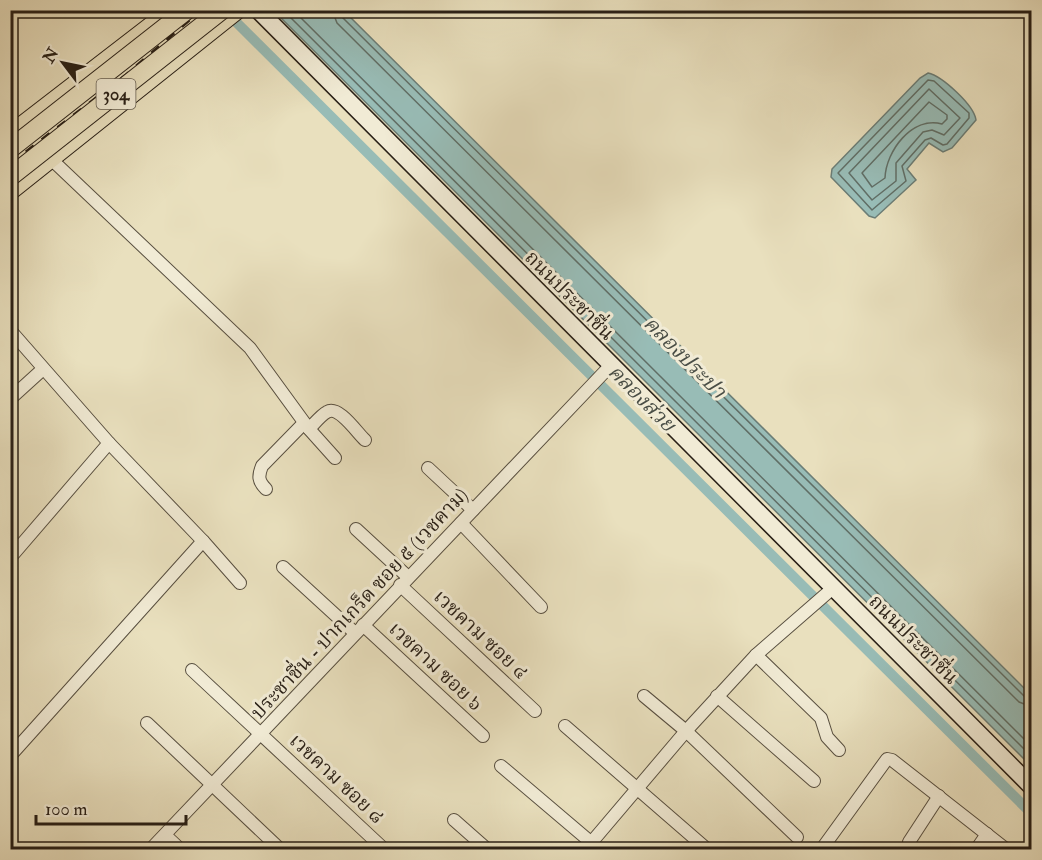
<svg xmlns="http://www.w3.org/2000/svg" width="1042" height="860" viewBox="0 0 1042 860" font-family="'IM FELL Double Pica','Noto Serif Thai',serif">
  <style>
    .water { fill: #98bcb6; stroke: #6b7d76; stroke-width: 1.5 }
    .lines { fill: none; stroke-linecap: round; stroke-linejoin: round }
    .shore { stroke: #606e66; stroke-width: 1.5 }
    .canal { stroke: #98bcb6; stroke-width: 10 }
    .minor-casing { stroke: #584f40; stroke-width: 14 }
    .secondary-casing { stroke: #281f16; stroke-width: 19 }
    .primary-casing { stroke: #281f16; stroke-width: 20 }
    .minor { stroke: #f1ebd5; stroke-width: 12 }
    .secondary { stroke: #f1ebd5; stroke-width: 16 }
    .primary { stroke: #e9e0be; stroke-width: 18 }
    .rail { stroke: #281f16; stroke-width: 3; stroke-dasharray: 10 10; stroke-linecap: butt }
    .primary-bridge-casing { stroke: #281f16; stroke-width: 20; stroke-linecap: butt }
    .primary-bridge { stroke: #e9e0be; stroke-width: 18 }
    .labels { text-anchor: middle; stroke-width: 6; stroke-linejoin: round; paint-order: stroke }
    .shield { fill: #f1ebd5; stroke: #645c4f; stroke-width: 1.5 }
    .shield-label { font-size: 18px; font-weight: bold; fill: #281f16 }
    .street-label { font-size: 20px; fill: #281f16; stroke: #f1ebd5 }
    .water-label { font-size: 21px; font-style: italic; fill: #4a4e46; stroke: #f1ebd5 }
  </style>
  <rect width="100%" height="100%" fill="#e9e0be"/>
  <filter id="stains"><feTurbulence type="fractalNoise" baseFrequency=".00333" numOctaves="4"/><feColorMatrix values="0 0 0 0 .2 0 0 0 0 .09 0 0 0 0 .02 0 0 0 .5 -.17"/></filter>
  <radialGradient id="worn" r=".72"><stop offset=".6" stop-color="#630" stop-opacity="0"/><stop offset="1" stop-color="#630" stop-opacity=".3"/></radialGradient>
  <g class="water">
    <polygon points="274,11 344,11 1031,695 1031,766"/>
    <path d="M 928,73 C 942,76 974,105 976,120 L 952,148 L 943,152 L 929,143 L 907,169 L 916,180 L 875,218 L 869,216 L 831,177 L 832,169 L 920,78 Z"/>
  </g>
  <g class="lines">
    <g class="shore">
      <polyline points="283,10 1032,757"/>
      <polyline points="293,10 1032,747"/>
      <polyline points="332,10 337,23 1019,702 1032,707"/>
      <polyline points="340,10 342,17 1025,697 1032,699"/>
      <polygon points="928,80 934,81 969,113 969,118 947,144 943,145 931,138 925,140 902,166 906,181 872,210 838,173"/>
      <polygon points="929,89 960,118 944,135 932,130 923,132 896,163 896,181 872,200 849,173"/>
      <path d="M 929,102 L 947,115 L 947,119 L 942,124 C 912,116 886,151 885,178 L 872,187 L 862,173 Z"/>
    </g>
    <polyline class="canal" points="227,13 1032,814"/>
    <g class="minor-casing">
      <g id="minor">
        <path d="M 51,159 L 250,348 L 309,429 C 314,424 321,415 327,412 C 339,405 357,433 365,440"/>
        <polyline points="10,330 109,443 203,541 10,756"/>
        <polyline points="10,399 43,369"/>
        <polyline points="309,429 335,458"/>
        <polyline points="428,468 473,510"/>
        <path d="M 266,489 C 258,481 258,476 262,466 L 304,423"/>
        <polyline points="461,523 541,607"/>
        <polyline points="356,529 408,577"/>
        <polyline points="203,541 240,583"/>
        <polyline points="10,558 109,443"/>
        <polyline points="283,567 355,633"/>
        <polyline points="400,585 535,711"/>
        <polyline points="363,625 483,736"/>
        <polyline points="756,655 821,718 827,737 839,750"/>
        <polyline points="192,670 385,850"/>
        <polyline points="644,696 686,731 797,837"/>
        <polyline points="717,696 814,781"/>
        <polyline points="147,723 281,850"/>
        <polyline points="565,726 708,850"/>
        <polyline points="501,766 600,850"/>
        <polyline points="454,820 488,850"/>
        <polyline points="165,835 181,850"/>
        <polyline points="909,842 939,796"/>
        <polyline points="150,850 611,365"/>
        <polyline points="585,850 686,731 756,655 833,588"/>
        <polyline points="821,850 887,759 892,760 1007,850"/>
        <polyline points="976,850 987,834"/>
      </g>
    </g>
    <g class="secondary-casing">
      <polyline id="secondary" points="258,10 1032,787"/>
    </g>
    <g class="primary-casing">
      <g id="primary">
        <polyline points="10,135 172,10"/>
        <polyline points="10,191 237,10"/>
      </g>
    </g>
    <use href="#minor" class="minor"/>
    <use href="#secondary" class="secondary"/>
    <use href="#primary" class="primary"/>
    <polyline class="rail" points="10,164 126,75 201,10"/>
    <g class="primary-bridge-casing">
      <g id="primary-bridge">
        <polyline points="10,149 187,10"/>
        <polyline points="10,177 222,10"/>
      </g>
    </g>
    <use href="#primary-bridge" class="primary-bridge"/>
  </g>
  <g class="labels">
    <rect class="shield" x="96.5" y="79" width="39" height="30" rx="4.5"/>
    <g class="shield-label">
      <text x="116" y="100">304</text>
    </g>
    <g class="street-label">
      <text transform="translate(570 295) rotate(45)" y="7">ถนนประชาชื่น</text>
      <text transform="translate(359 603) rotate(-47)" y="7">ประชาชื่น - ปากเกร็ด ซอย ๕ (เวชคาม)</text>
      <text transform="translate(481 634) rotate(43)" y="7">เวชคาม ซอย ๔</text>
      <text transform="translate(914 639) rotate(45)" y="7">ถนนประชาชื่น</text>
      <text transform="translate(436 666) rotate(43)" y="7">เวชคาม ซอย ๖</text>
      <text transform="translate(337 778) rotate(43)" y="7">เวชคาม ซอย ๘</text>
    </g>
    <g class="water-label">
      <text transform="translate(685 357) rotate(45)" y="7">คลองประปา</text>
      <text transform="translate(642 398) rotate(45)" y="7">คลองส่วย</text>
    </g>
  </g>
  <rect width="1042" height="860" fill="none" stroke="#e9e0be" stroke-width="36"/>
  <rect x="12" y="12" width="1018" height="836" fill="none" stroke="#281f16" stroke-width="3"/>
  <rect x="18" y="18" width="1006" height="824" fill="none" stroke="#281f16" stroke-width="1.5"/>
  <g transform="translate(63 63) rotate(302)" stroke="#f1ebd5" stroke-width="4.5" paint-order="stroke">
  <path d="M0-4.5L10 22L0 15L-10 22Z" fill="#281f16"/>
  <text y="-9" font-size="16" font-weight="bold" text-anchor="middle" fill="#281f16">N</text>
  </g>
  <path d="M36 815v9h150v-9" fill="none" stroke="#281f16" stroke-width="3"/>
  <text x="45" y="815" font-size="18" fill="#281f16" stroke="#f1ebd5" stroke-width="4.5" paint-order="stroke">100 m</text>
  <rect width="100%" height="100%" filter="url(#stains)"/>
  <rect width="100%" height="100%" fill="url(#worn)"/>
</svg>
